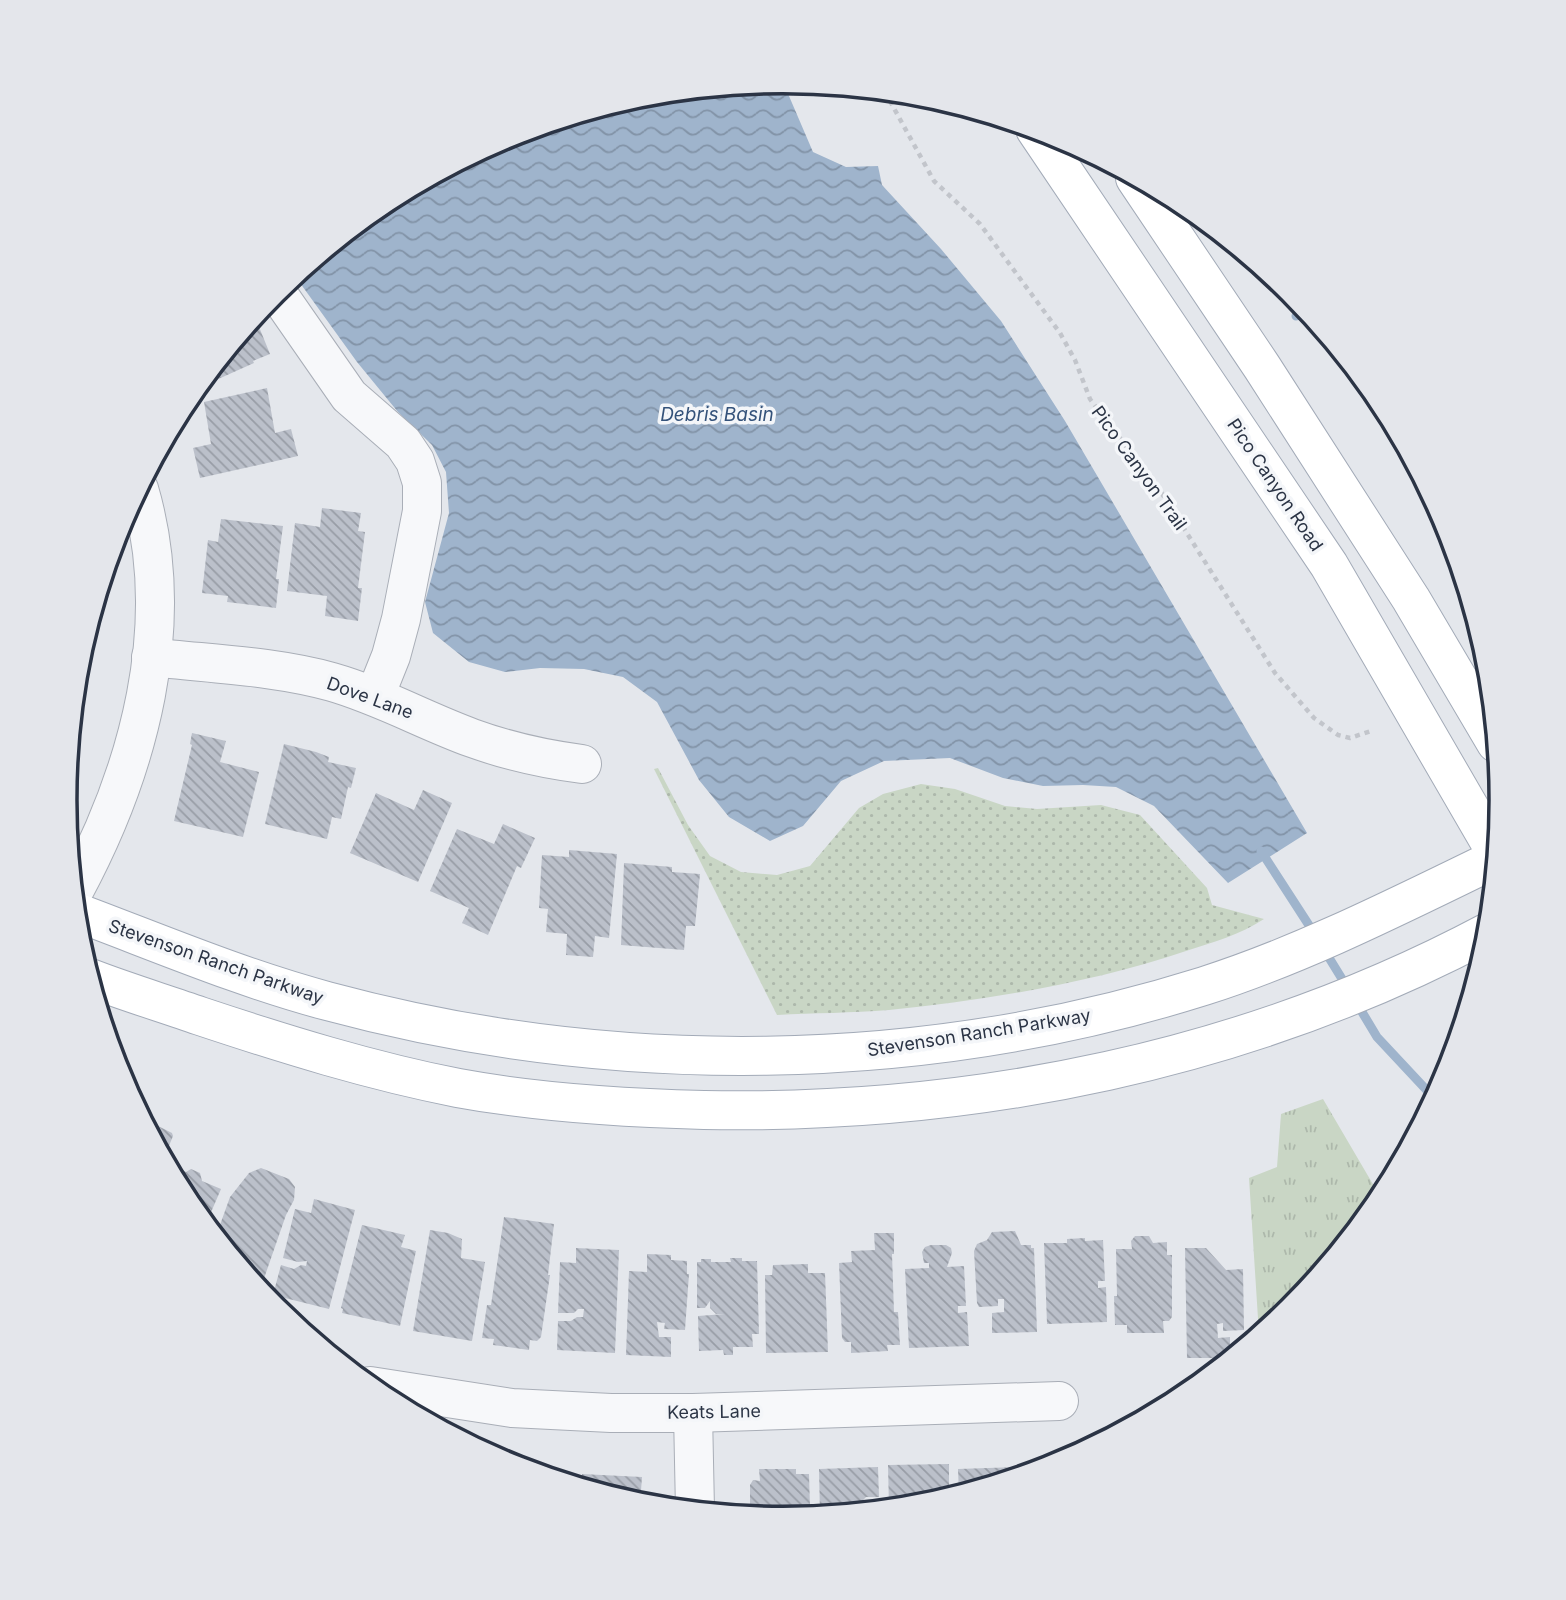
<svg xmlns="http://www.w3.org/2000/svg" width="1566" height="1600" viewBox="0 0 1566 1600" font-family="Inter,sans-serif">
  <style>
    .grass { fill: url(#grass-tufts) }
    .park { fill: url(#park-dots) }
    .water { fill: url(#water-waves) }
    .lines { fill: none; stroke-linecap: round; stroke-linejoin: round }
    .stream { stroke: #9fb4cc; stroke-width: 9 }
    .building { fill: url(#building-back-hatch) }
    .minor-casing { stroke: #a9aeb7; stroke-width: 40 }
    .major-casing { stroke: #a3abb8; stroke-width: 40 }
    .path { stroke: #c2c5cb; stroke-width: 4.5; stroke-dasharray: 5 5; stroke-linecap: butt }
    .minor { stroke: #f7f8fa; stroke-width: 38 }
    .major { stroke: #fff; stroke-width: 38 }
    .labels { text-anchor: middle; stroke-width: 7; stroke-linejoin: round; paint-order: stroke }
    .street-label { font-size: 18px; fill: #2b3445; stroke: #f4f6f9 }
    .water-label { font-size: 19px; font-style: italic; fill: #34527a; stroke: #f4f6f9 }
    .rim { fill: none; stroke: #2b3445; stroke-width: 3.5 }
  </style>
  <defs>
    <pattern id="grass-tufts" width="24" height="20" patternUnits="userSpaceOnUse" patternTransform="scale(1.75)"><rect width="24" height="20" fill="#c9d6c5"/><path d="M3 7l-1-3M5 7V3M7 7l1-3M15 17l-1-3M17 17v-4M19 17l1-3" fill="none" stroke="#adb8ab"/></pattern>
    <pattern id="park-dots" width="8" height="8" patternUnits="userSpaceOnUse" patternTransform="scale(1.75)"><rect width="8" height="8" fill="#c9d6c5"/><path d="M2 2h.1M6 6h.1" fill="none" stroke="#adb8ab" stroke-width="1.8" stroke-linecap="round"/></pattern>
    <pattern id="water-waves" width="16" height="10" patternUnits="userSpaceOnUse" patternTransform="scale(1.75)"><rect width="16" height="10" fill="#9fb4cc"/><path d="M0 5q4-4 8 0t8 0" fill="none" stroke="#8293a7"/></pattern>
    <pattern id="building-back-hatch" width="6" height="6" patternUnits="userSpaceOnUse" patternTransform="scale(1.75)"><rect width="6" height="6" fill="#bbc0ca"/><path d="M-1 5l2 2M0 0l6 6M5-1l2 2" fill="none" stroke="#989da6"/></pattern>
  </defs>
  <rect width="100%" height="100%" fill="#e4e7ec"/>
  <polygon class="grass" points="1323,1099 1381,1198 1291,1308 1259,1334 1249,1178 1277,1167 1281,1114"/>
  <path class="park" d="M 658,768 L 688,825 L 710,856 L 741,872 L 777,875 L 810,866 L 859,808 L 883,794 L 921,784 L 955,789 L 1005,806 L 1037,809 L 1101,805 L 1140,815 L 1207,888 L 1212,905 L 1264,919 C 1240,935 1213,942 1186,951 C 1091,983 988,1000 889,1010 C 852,1013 814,1013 777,1015 L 654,769 Z"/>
  <polygon class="water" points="783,82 813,152 846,167 878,166 882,185 941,249 1001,321 1065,421 1307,833 1228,883 1154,806 1116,787 1083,785 1043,786 1003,778 950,758 884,761 841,781 803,826 770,841 729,817 699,780 657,702 623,677 584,669 540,668 505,672 469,662 433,633 425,602 449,513 446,472 432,445 398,412 357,362 295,276 384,203 509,136 643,95"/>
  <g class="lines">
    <g class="stream">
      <polyline points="1296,316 1304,308"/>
      <polyline points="1261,851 1314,933"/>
      <polyline points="1323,948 1347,987"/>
      <polyline points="1356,1002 1377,1037 1434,1098"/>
    </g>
  </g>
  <g class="building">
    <polygon points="255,317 270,354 253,361 254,363 196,389"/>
    <polygon points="267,388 275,433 291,429 298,456 200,478 193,448 211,444 204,402"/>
    <polygon points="322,508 361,513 358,531 365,532 358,588 362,588 358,621 325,616 327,596 287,591 295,523 320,527"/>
    <polygon points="221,519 283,526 276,579 279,579 276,608 227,602 228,596 202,593 208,540 218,542"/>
    <polygon points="192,733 226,741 220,762 259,772 243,837 174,821 192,745 190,744"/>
    <polygon points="284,744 316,752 329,757 328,762 356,768 351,788 348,787 341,819 332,817 327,839 265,824"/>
    <polygon points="423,790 452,803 418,882 350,853 376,793 414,810"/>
    <polygon points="503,824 535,838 521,868 517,866 488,935 462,923 469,908 430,891 457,829 494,844"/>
    <polygon points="569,850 617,854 609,938 595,936 593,957 566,955 567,934 546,932 548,909 539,908 542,855 569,857"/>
    <polygon points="624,863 672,867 672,872 700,874 695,926 686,926 684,950 621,945"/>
    <polygon points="150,1122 172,1133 173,1136 164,1158 146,1125"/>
    <polygon points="169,1165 186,1172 191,1169 200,1173 202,1181 221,1189 206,1224 186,1199"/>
    <polygon points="261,1168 289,1179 295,1187 294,1200 286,1215 260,1290 216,1236 230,1197 249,1173"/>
    <polygon points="314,1199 355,1210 329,1309 273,1295 281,1265 294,1269 301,1265 306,1266 307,1261 298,1262 283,1258 295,1209 311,1213"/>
    <polygon points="504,1217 554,1224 548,1275 550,1275 541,1337 537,1341 530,1340 529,1350 493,1345 494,1339 482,1338 487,1305 491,1305"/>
    <polygon points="362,1225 405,1235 401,1247 416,1251 400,1326 342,1313 343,1309 341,1308"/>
    <polygon points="430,1230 448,1233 462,1239 461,1258 485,1262 472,1341 413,1331"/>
    <polygon points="1015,1231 1021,1245 1031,1245 1031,1248 1034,1248 1037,1332 992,1333 992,1313 1004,1312 1004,1299 998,1299 998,1306 979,1307 977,1303 974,1251 977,1244 987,1240 992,1232"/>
    <polygon points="874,1233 894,1233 894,1254 892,1254 894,1312 898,1312 900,1345 887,1345 888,1351 851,1353 851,1342 845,1342 842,1338 839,1263 852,1262 851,1251 875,1250"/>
    <polygon points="1135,1236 1149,1236 1153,1243 1167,1242 1167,1255 1172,1255 1172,1317 1169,1321 1163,1321 1164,1333 1127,1333 1127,1325 1115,1325 1114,1296 1117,1296 1116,1249 1132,1249 1131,1241"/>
    <polygon points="1085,1238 1085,1241 1103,1240 1105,1281 1098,1281 1098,1288 1106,1287 1107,1322 1047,1324 1044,1243 1067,1243 1067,1239"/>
    <polygon points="931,1245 946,1245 951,1248 952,1253 947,1267 964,1266 966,1306 958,1306 958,1313 967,1312 969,1346 909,1348 905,1269 929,1268 929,1263 924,1263 922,1252 925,1247"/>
    <polygon points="576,1248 619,1250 615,1353 557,1350 558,1321 571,1321 577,1317 583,1317 584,1309 578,1309 574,1313 558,1313 560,1262 576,1263"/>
    <polygon points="1185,1248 1206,1248 1226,1270 1243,1269 1244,1330 1223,1331 1223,1323 1217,1324 1218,1338 1230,1337 1230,1358 1187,1358"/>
    <polygon points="647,1254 671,1255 671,1260 687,1261 687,1274 689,1274 685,1330 664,1329 665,1323 657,1322 659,1337 671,1337 671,1357 626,1355 629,1271 647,1272"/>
    <polygon points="730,1258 742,1258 742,1261 757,1261 759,1334 752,1334 753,1347 733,1347 733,1355 724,1355 723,1350 699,1351 698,1316 725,1314 716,1314 710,1308 710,1301 705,1308 697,1308 697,1262 701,1262 701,1259 711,1259 711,1262 731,1262"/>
    <polygon points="808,1264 808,1273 825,1273 828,1352 766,1353 765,1275 772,1275 773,1265"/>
    <polygon points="949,1464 949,1496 923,1505 889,1508 888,1465"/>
    <polygon points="878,1467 879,1497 866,1497 861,1502 853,1503 853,1508 880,1505 880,1509 820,1515 819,1469"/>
    <polygon points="1018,1467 1019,1476 959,1494 958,1469"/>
    <polygon points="759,1469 796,1469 796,1474 809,1474 810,1507 806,1507 806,1516 783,1518 750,1515 750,1485 753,1480 760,1481"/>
    <polygon points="582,1474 642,1477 640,1504 581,1486"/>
  </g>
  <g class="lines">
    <g class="minor-casing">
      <g id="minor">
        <polyline points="276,291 349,396 403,443 415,461 422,483 422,511 401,619 391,656 375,696"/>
        <path d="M 151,657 C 211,664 275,666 332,682 C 381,696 425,721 472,738 C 508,751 543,759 582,764"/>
        <path d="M 74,891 C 139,770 179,624 139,489"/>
        <polyline points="370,1386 512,1408 611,1413 693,1413 1059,1401"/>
        <polyline points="693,1413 695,1510"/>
      </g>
    </g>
    <g class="major-casing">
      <g id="major">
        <polyline points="1035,129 1329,565 1496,853"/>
        <polyline points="1135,178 1262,367 1411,599 1496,743"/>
        <path d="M 76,912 C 159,943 241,978 327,1001 C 612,1078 921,1075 1204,986 C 1304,954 1400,905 1495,859"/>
        <path d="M 90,978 C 126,992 163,1003 200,1016 C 284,1044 371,1071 458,1088 C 539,1103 622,1108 704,1110 C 976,1115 1247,1060 1488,932"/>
      </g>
    </g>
    <polyline class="path" points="885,92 934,181 980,224 1060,333 1075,360 1090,399 1161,492 1275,673 1314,718 1338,735 1350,738 1374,730"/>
    <use href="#minor" class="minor"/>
    <use href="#major" class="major"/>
  </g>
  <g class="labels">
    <g class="street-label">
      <text transform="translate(1139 468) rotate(54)" y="6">Pico Canyon Trail</text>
      <text transform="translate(1275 485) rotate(56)" y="6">Pico Canyon Road</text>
      <text transform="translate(370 698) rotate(20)" y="6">Dove Lane</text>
      <text transform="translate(216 962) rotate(19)" y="6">Stevenson Ranch Parkway</text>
      <text transform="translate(979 1033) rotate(-9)" y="6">Stevenson Ranch Parkway</text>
      <text transform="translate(714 1412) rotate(-1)" y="6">Keats Lane</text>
    </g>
    <g class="water-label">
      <text x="717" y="421">Debris Basin</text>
    </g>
  </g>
  <path d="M0 0H1566V1600H0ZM77 800a706 706 0 1 1 1412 0a706 706 0 1 1-1412 0Z" fill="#e4e6eb" fill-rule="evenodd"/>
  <path class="rim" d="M77 800a706 706 0 1 1 1412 0a706 706 0 1 1-1412 0Z"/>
</svg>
